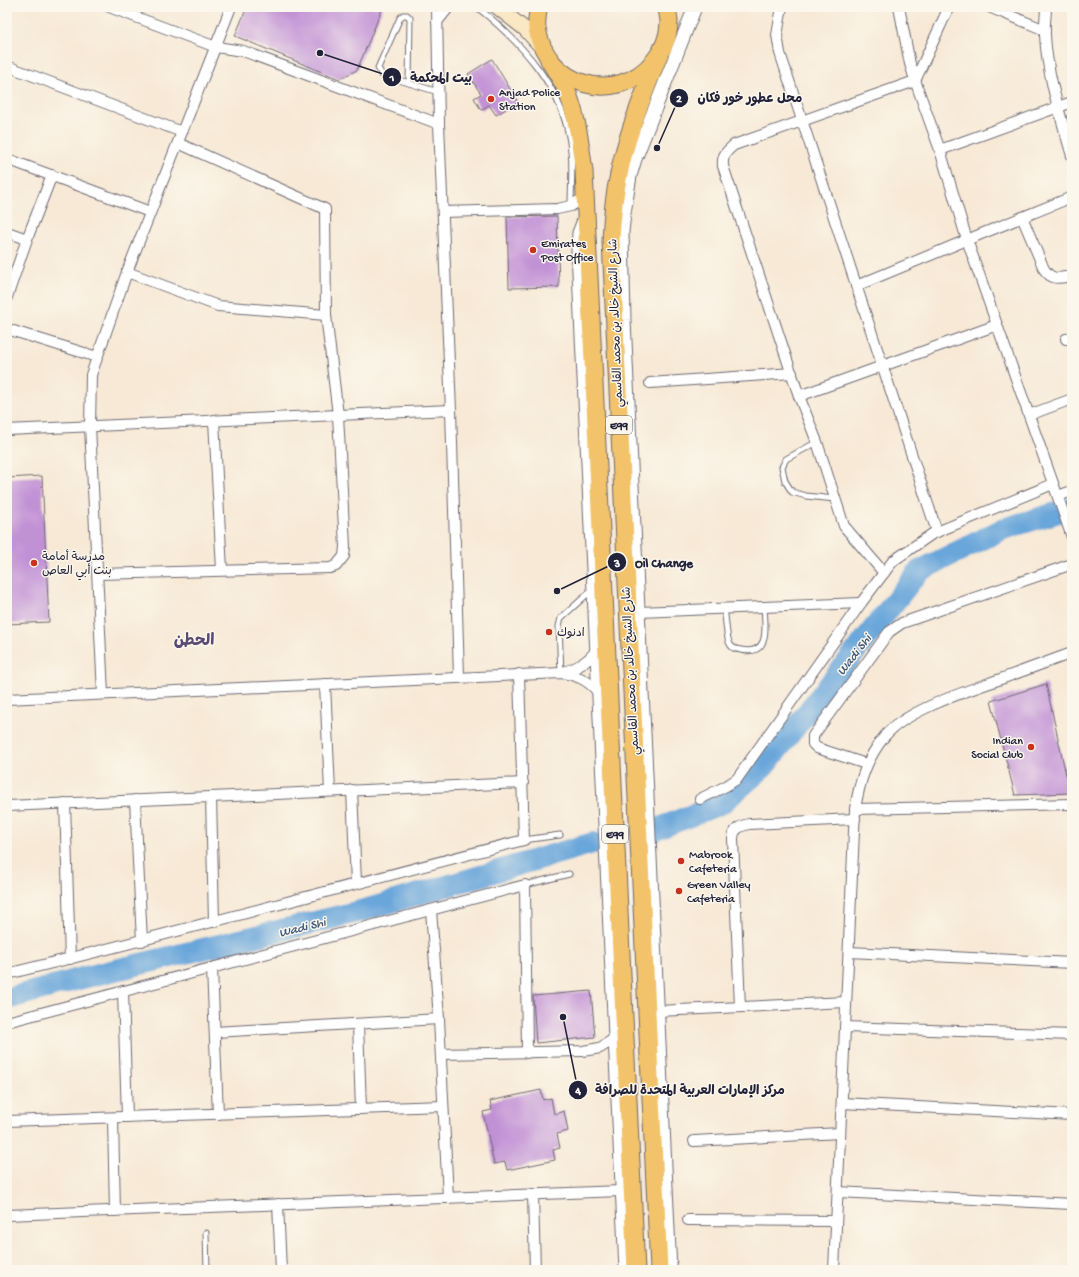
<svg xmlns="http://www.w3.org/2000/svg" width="1079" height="1277" viewBox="0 0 1079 1277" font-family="'Gochi Hand','Playpen Sans Arabic',sans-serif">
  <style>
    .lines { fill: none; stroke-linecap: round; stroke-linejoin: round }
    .river { stroke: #69a6da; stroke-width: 22 }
    .building { fill: #c191d5 }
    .service-casing { stroke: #6d6871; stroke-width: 7 }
    .minor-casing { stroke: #6d6871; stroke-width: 12 }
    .tertiary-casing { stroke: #6d6871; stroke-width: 15 }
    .secondary-casing { stroke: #6d6871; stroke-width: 16 }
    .trunk-casing { stroke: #6d6871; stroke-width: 19 }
    .service { stroke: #fff; stroke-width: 5 }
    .minor { stroke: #fff; stroke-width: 10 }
    .tertiary { stroke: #fff; stroke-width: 13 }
    .secondary { stroke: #fae7c3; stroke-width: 14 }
    .trunk { stroke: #f2c36a; stroke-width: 17 }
    .poi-dot { fill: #c8321e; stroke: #fbf7ec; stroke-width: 1.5 }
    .labels { text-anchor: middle; stroke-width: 3; stroke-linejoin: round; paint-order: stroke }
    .shield { fill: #fbf7ec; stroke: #636270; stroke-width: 1 }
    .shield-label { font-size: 11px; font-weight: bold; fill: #22223b }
    .poi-label { font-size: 12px; fill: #22223b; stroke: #fbf7ec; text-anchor: start }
    .street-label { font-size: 12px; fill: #22223b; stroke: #fbf7ec }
    .water-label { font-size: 13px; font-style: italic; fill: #3e577b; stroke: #fbf7ec }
    .district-label { font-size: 16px; font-weight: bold; fill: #5a4971; stroke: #fbf7ec }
    .leader { fill: none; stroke: #22223b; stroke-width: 1.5 }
    .callout-dot { fill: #22223b; stroke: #fbf7ec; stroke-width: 1.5 }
    .mark-label { font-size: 12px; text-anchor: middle; font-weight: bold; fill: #fff }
    .callout-label { font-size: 13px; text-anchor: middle; font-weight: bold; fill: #22223b; stroke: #fbf7ec; stroke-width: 3; stroke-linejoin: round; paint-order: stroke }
  </style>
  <rect width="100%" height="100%" fill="#fbf7ec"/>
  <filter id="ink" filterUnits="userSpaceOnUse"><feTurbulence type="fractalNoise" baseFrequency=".025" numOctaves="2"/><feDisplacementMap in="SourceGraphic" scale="8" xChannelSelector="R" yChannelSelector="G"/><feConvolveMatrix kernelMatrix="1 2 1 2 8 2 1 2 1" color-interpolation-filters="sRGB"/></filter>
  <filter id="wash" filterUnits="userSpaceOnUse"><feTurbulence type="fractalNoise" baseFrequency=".012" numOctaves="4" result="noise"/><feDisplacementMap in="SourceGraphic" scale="16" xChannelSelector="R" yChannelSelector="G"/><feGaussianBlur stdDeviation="0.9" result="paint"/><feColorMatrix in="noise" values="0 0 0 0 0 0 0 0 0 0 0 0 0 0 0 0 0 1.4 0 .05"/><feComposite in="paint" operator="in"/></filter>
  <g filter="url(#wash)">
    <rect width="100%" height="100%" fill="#f7e9d6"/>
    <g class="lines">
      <g class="river">
        <polyline points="655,830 722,803 764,767 919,571 1003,529 1072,508"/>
        <polyline points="7,999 82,978 361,911 593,843"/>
      </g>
    </g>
    <g id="blocks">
      <g class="building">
        <polygon points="247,7 383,7 357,70 339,79 235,36"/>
        <polygon points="492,59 518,102 496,115 489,105 481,110 474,98 481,94 468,74"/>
        <polygon points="557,216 559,287 509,288 507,217"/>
        <polygon points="42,476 49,622 7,624 7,478"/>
        <polygon points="1046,684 1070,793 1015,795 991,701"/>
        <polygon points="591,991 595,1037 536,1043 533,996"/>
        <polygon points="541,1090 543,1100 551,1098 554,1114 564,1111 568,1131 557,1134 560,1148 553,1150 555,1160 507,1170 505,1162 494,1164 483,1112 492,1110 490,1101"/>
      </g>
    </g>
  </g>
  <g filter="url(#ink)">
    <use href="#blocks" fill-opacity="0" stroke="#6d6871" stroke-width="1"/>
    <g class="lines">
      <g class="service-casing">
        <g id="service">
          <path d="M 477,7 C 522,43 566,90 571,151 C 573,169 571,187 571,206"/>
          <polygon points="403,15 407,15 410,18 409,83 382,75 378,68 400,18"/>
          <polyline points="409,83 438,92"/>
          <polyline points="817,442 786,459 782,467 785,481 792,492 806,496 835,499"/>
          <path d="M 724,609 C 726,618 726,634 729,642 C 731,648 735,649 741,650 C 771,656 765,626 764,607"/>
          <polyline points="561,673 559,626 561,618 592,590"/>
          <polyline points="524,840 560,835"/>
          <polyline points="525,885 569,874"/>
          <polyline points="206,1233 207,1270"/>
        </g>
      </g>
      <g class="minor-casing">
        <g id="minor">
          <polyline points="109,7 216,47 243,51 439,124"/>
          <polyline points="437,7 439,124 451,410 459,677"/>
          <polyline points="782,7 777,35 780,53 937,532"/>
          <polyline points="899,7 910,64 918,89 940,150 967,240 1072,537"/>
          <polyline points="989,7 1045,30"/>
          <path d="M 1046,7 C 1046,16 1044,26 1045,35 C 1047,76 1061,117 1072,156"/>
          <polyline points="7,8 7,7"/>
          <polyline points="437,22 449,7"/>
          <polyline points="7,66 182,132"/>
          <polyline points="940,150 1072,102"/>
          <polyline points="7,159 150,212"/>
          <polyline points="443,212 557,209 571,206 586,196"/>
          <path d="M 1022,217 L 1044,269 C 1052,281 1059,278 1072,276"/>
          <polyline points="7,232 27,239"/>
          <polyline points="127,272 218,306 326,315"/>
          <polyline points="856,286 986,232 1072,197"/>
          <polyline points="7,297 27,239 52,175"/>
          <polyline points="7,329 97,357"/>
          <polyline points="1066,339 1072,338"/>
          <polyline points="650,383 792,373"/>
          <polyline points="799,396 997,325"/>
          <polyline points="1029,415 1072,399"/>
          <polyline points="214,420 222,570"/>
          <polyline points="7,430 451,410"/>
          <polyline points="1058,496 1072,491"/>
          <path d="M 884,573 L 844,526 L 817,442 L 799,396 L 723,166 C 722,155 726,152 734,145 L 915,81 L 949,7"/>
          <polyline points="98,574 330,568 336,566 344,556 345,547 338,415 326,315 325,209 178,143"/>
          <polyline points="639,612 861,603"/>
          <path d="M 563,672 C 577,669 587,662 596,651"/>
          <polyline points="325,684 330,791"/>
          <polyline points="103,694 90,426 91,375 127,272 231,7"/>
          <path d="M 7,699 L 561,673 C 577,675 588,680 598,692"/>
          <polyline points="866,764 817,748 813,744 813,736 889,632 902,623 1072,564"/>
          <polyline points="352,790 356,883"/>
          <polyline points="211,797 214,922"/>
          <polyline points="700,799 726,786 737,779 861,603 893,561 932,534 1053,484"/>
          <polyline points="135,800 142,941"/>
          <polyline points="65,803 70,959"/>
          <polyline points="7,806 523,783"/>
          <polyline points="855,809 1072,804"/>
          <polyline points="431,910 439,1019 448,1198"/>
          <polyline points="849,952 1072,963"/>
          <polyline points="212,968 218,1114"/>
          <path d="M 7,974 C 180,932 352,884 524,840 L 519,674"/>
          <polyline points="123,991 127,1117"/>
          <path d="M 740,1007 L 733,839 C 733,829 740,826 749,824 L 855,819"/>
          <polyline points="658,1011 846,1002"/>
          <polyline points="7,1022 525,885 527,1053"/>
          <polyline points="358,1024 361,1109"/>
          <polyline points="845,1027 1072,1035"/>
          <polyline points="215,1032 439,1019"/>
          <polyline points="441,1054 583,1051 600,1048 614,1039"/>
          <polyline points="842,1103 1072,1115"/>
          <polyline points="113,1118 115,1211"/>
          <polyline points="7,1121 443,1106"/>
          <polyline points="694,1141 840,1133"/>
          <polyline points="838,1192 1072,1204"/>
          <polyline points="533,1194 535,1270"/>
          <polyline points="278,1204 281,1270"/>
          <polyline points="7,1215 621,1191"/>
          <polyline points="688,1220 836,1221"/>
          <path d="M 834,1270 L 855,809 C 860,780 866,760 884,737 C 904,711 967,691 998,680 C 1022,671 1047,662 1072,653"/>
        </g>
      </g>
      <g class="tertiary-casing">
        <g id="tertiary">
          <polyline points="584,220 579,233 578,251 626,1270"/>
          <polyline points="670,1270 624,320 622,232 624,213 630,176 635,159 695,7"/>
        </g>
      </g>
      <g class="secondary-casing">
        <polyline id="secondary" points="497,7 525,29 542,48"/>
      </g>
      <g class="trunk-casing">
        <g id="trunk">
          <path d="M 538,7 C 538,14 536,22 537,28 C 546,86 616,107 654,61 C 663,51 669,36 669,22 C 669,17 667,12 667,7"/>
          <path d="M 549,60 C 554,69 561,78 565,87 C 577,113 580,143 584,171 L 636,1270"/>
          <path d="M 659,1270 L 611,241 C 612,218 614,196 619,174 C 627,133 644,94 659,55"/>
        </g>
      </g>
      <use href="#service" class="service"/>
      <use href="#minor" class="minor"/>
      <use href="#tertiary" class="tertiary"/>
      <use href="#secondary" class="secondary"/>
      <use href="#trunk" class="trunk"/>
    </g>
  </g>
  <g class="poi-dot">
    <circle cx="491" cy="99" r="4"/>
    <circle cx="533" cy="250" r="4"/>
    <circle cx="34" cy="563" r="4"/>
    <circle cx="549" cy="632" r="4"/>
    <circle cx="1031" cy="747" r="4"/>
    <circle cx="681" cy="861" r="4"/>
    <circle cx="679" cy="891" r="4"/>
  </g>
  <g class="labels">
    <g class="shield">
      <rect x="606" y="416" width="26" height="18" rx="3"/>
      <rect x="602" y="825" width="26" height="18" rx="3"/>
    </g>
    <g class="shield-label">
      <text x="619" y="429">E99</text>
      <text x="615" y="838">E99</text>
    </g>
    <g class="poi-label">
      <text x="499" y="96">Anjad Police<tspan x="499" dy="14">Station</tspan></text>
      <text x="541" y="247">Emirates<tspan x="541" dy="14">Post Office</tspan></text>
      <text x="42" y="560">مدرسة أمامة<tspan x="42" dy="14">بنت أبي العاص</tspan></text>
      <text x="557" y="636">ادنوك</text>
      <text x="1023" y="744" text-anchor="end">Indian<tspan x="1023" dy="14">Social Club</tspan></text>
      <text x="689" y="858">Mabrook<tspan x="689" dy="14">Cafeteria</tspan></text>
      <text x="687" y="888">Green Valley<tspan x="687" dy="14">Cafeteria</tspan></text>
    </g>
    <g class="street-label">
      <text transform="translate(615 323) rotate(-92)" y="4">شارع الشيخ خالد بن محمد القاسمي</text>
      <text transform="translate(630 671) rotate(-93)" y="4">شارع الشيخ خالد بن محمد القاسمي</text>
    </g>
    <g class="water-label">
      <text transform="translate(853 654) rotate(-52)" y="5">Wadi Shi</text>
      <text transform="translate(302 926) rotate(-14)" y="5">Wadi Shi</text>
    </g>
    <g class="district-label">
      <text x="194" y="645">الحطن</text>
    </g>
  </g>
  <path class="leader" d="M320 53L392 77M657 148L679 98M557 591L617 562M563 1017L578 1090"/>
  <g class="callout-dot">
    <circle cx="320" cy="53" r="4"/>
    <circle cx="657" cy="148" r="4"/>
    <circle cx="557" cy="591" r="4"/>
    <circle cx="563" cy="1017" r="4"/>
    <circle cx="392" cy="77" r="10"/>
    <circle cx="679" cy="98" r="10"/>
    <circle cx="617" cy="562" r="10"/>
    <circle cx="578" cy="1090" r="10"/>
  </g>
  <g class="mark-label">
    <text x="392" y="81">1</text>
    <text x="679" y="102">2</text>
    <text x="617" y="567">3</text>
    <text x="578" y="1094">4</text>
  </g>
  <g class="callout-label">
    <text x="441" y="82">بيت المحكمة</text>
    <text x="750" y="102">محل عطور خور فكان</text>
    <text x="664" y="567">Oil Change</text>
    <text x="690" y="1094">مركز الإمارات العربية المتحدة للصرافة</text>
  </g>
  <rect width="1079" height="1277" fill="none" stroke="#fbf7ec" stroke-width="24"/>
</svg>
